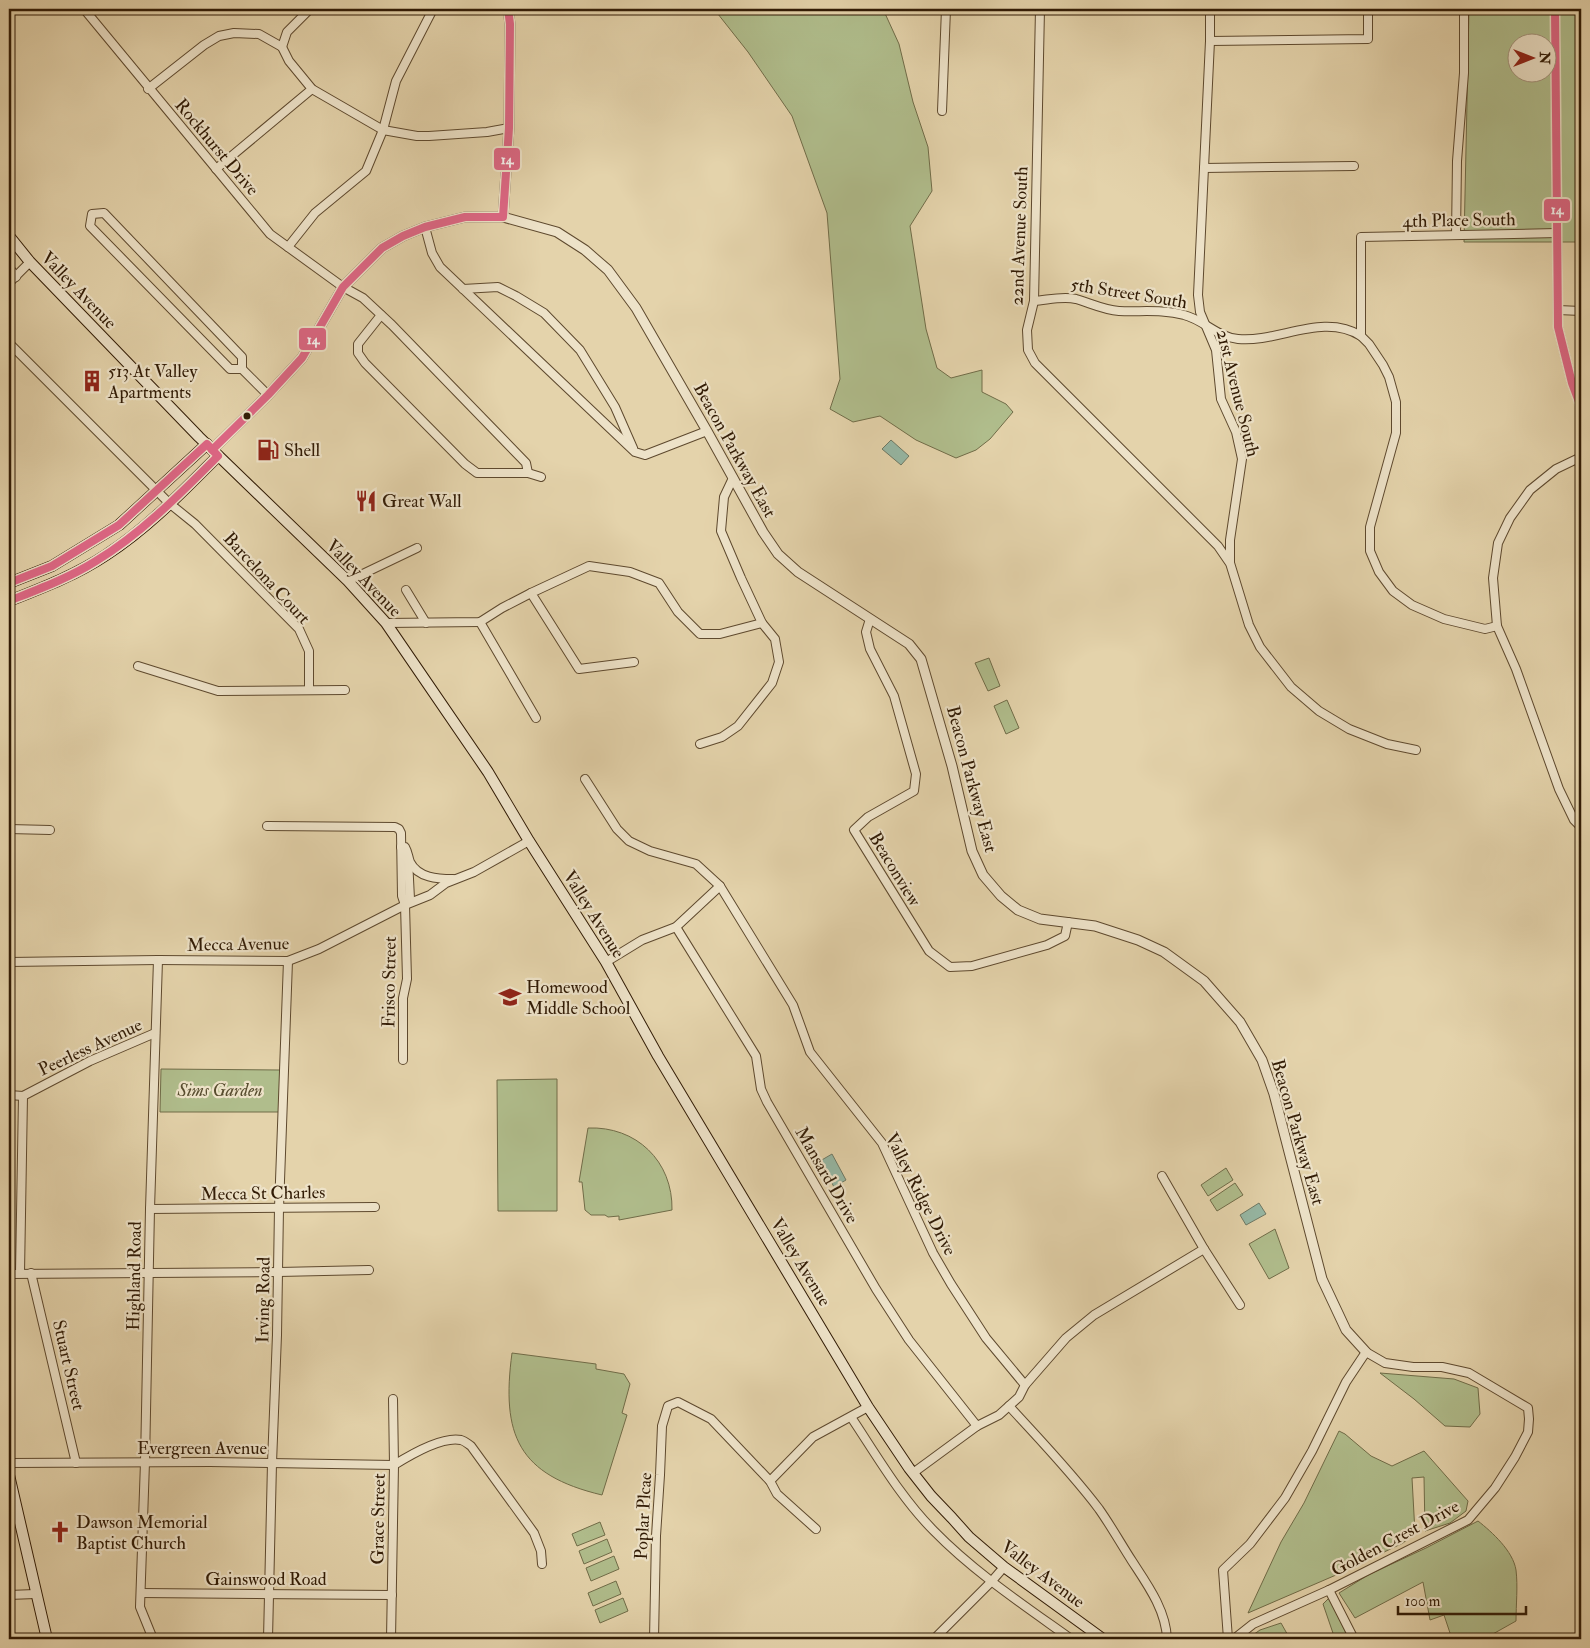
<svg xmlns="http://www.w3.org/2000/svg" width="1590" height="1648" viewBox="0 0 1590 1648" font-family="'IM FELL Double Pica',serif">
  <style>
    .green { fill: #b0bd8c; stroke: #706c48; fill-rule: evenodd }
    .water { fill: #96b8a5; stroke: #6e7965 }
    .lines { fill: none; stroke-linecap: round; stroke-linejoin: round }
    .minor-casing { stroke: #5e492e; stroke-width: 10 }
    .tertiary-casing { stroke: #5e492e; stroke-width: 11 }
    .secondary-casing { stroke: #311b05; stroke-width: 12 }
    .minor { stroke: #ede2c8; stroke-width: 8 }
    .tertiary { stroke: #ede2c8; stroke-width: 9 }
    .secondary { stroke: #ede2c8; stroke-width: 10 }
    .bus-1-casing { stroke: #ede2c8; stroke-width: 11 }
    .bus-1 { stroke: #dd6684; stroke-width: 8 }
    .bus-dot { fill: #311b05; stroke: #ede2c8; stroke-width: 2 }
    .labels { text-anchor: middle; stroke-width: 4.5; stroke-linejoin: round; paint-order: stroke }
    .street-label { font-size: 18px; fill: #311b05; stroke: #ede2c8 }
    .poi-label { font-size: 18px; fill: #311b05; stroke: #ede2c8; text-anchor: start }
    .park-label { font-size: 18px; font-style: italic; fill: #574c2e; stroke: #ede2c8 }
    .line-badge { stroke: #ede2c8; stroke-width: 2 }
    .badge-label { font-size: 14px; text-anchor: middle; font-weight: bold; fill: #fff }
  </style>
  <rect width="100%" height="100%" fill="#e4d3ab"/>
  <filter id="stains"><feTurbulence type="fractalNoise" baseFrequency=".004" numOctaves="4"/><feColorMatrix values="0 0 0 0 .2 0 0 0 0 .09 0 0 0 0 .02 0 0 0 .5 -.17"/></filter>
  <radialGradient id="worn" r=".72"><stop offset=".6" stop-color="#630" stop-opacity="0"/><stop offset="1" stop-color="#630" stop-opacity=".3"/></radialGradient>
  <g class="green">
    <polygon points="714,9 883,9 899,44 913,102 928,147 932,191 910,226 926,329 937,368 951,378 982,370 982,392 1006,404 1013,412 990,439 976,450 956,458 916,440 880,416 853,422 830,409 840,379 827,213 792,116 748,52"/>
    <path d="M 1469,9 L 1581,9 L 1581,242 L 1464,242 ZM 1518,42 L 1548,42 L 1548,72 L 1518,72 Z"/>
    <polygon points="989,658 1000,686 988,691 975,663"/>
    <polygon points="1007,700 1019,728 1006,734 994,706"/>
    <polygon points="161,1069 280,1070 280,1112 160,1112"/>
    <polygon points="557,1079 557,1211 498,1211 497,1080"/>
    <path d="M 588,1128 C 636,1126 673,1161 672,1210 L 619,1220 L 619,1216 L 608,1217 L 605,1215 L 591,1215 L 585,1210 L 582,1182 L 579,1182 Z"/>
    <polygon points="1226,1168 1233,1180 1208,1196 1201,1185"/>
    <polygon points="1235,1183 1243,1195 1217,1211 1210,1200"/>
    <polygon points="1275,1229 1289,1268 1269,1279 1249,1244"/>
    <path d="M 512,1353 L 596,1364 L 596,1369 L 624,1374 L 630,1384 L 622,1413 L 627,1415 L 602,1495 C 518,1475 501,1435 512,1353 Z"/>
    <polygon points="1380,1373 1454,1379 1478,1388 1480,1414 1470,1427 1445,1426 1414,1399"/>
    <polygon points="1339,1431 1345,1434 1371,1456 1392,1466 1424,1451 1468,1501 1466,1511 1450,1523 1425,1531 1424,1477 1412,1478 1415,1533 1403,1543 1336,1575 1248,1613 1281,1542 1304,1503"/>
    <path d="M 1478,1521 C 1492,1532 1513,1551 1516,1570 C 1518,1586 1516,1605 1516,1621 L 1484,1639 L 1452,1639 L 1444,1615 L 1430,1620 L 1423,1582 L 1355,1618 L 1339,1593 L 1368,1575 L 1426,1548 Z"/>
    <polygon points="600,1522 605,1535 577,1546 572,1534"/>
    <polygon points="607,1539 612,1552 584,1564 579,1551"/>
    <polygon points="614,1556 619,1569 591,1581 586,1568"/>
    <polygon points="616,1581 621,1594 593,1606 588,1593"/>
    <polygon points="623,1598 628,1611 600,1623 595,1610"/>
    <polygon points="1329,1598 1349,1639 1335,1639 1323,1604"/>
    <polygon points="1281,1623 1290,1639 1247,1639 1260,1630"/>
  </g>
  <g class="water">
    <polygon points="891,440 909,456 901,465 882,449"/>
    <polygon points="832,1154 846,1180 834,1187 820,1161"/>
    <polygon points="1259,1203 1266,1214 1246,1225 1240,1215"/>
  </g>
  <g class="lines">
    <g class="minor-casing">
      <g id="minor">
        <polyline points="84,9 270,234 343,287 363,298 392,325 526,463 528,473"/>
        <polyline points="1040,9 1034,301 1027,330 1028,350 1035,363 1218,546 1229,562"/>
        <polyline points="1210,9 1210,41 1198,295 1200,312 1216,350 1221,399 1236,432 1242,459 1230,540 1230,563 1249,625 1260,647 1291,687 1319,711 1349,729 1387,744 1416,750"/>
        <polyline points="1555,9 1558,327 1572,383 1581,407"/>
        <polyline points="1210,41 1368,39 1368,9"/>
        <polyline points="282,47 287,32 310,9"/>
        <polyline points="148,89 204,45 219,36 234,33 259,34 282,47 289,61 312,89 383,130 417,136 429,136 487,132 509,128"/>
        <polyline points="942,111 946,9"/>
        <polyline points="1204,168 1354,166"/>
        <polyline points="216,169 312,89"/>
        <polygon points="104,213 242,357 242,369 230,369 90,226 92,214"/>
        <polyline points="425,227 432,253 440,267 635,452 645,455 707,431"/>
        <polyline points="1456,235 1457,161 1464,73 1464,9"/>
        <polyline points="288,247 315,213 366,171 383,130 396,81 431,13 431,9"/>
        <polyline points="9,267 16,277"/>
        <polyline points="9,283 30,262"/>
        <polyline points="463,289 498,287 516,296 544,313 580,350 615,407 633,448"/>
        <path d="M 1034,301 C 1048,300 1062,296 1076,299 C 1090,303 1104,310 1119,311 C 1141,312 1163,309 1184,315 C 1204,320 1217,337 1238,339 C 1278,343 1323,312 1361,336"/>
        <polyline points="1558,310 1581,311"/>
        <polyline points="381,315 358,344 358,353 365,363 465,464 477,473 528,473 541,477"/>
        <polyline points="9,343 169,503 195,524 299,629 309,651 309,689"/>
        <polyline points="242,369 268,395"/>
        <polyline points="1581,457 1556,469 1530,490 1510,518 1498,543 1493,578 1497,626 1516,669 1559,789 1574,820 1581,827"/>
        <polyline points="348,581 417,548"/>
        <polyline points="406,590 426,623"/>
        <polyline points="870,619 866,632 870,649 894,696 916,774 914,791 868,817 854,830 929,951 950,967 972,966 1047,945 1065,936 1068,922"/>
        <polyline points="480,622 536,718"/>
        <polyline points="386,623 480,622 502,608 531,593"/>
        <polyline points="1497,626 1485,629 1444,619 1412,605 1393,591 1379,572 1370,551 1370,527 1396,433 1396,402 1389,377 1383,365 1369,344 1361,336 1361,237 1557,233"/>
        <polyline points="634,662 579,669 531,593 589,566 630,572 659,583 678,612 700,634 720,634 762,623"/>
        <polyline points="138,666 218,691 345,690"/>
        <polyline points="700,744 722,737 738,726 772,683 779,662 775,639 762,623 741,578 721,531 724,497 733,478"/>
        <polyline points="585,779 617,829 629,841 650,851 696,864 720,886 793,1005 810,1052 882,1143 933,1253 951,1284 986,1338 1025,1385"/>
        <polyline points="267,826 395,827 399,829 401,833 402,896 405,905 407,979 403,998 403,1060"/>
        <polyline points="9,829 50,830"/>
        <path d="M 401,847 L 405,847 C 408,852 408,857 410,862 C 418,878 438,879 453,879"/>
        <polyline points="405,905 410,899 408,859"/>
        <polyline points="676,927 756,1056 761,1089 767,1102 876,1289 909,1340 977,1426"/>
        <polyline points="9,962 158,960 288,961 319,949 405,905 430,895 446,883 474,872 529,841"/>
        <polyline points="606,962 642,940 676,927 720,886"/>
        <polyline points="9,1095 23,1096 90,1061 155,1033"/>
        <polyline points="1162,1176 1204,1249 1240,1305"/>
        <polyline points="150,1209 375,1207"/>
        <polyline points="20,1273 23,1096"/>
        <polyline points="31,1273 76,1463"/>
        <polyline points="9,1274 279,1272 369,1270"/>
        <path d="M 1009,1406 C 1040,1440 1072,1473 1099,1509 C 1111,1526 1121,1544 1132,1561 C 1147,1584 1166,1610 1167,1639"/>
        <path d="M 851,1417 C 877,1456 901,1498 934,1531 C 974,1572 1025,1606 1071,1639"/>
        <polyline points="9,1463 210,1462 394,1465"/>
        <path d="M 394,1465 C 410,1455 442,1436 461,1440 C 465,1441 468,1444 471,1446 L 534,1533 L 541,1551 L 542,1564"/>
        <polyline points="913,1473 977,1426 999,1415 1019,1397 1025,1385 1066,1338 1094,1315 1204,1249"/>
        <polyline points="770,1481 813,1437 868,1407"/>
        <polyline points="1329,1590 1354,1639"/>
        <polyline points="141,1593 392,1595"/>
        <polyline points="9,1595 35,1594"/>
        <polyline points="153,1639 140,1607 145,1462 150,1209 158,960"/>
        <polyline points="268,1639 272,1463 277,1335 279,1208 288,961"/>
        <polyline points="391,1639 394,1465 393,1399"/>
        <polyline points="654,1639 656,1536 660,1475 662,1426 668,1406 678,1402 711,1419 770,1481 777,1494 816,1529"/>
        <polyline points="934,1639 991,1582 1004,1567"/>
        <polyline points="1228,1639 1223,1570 1250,1544 1285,1498 1312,1451 1346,1382 1366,1352 1385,1363 1413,1367 1442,1367 1469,1373 1528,1408 1529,1419 1528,1432 1515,1457 1495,1488 1468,1520 1329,1590 1253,1624 1234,1639"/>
      </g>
    </g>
    <g class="tertiary-casing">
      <g id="tertiary">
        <polyline points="503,217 509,128 510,24 508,9"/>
        <polyline points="212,450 268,395 302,358 343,287 382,248 403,236 425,227 465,217 503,217 557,232 585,250 608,270 636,308 707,431 763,532 778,554 798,572 909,644 921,659 952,766 972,851 983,875 1001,896 1018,910 1040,919 1095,926 1138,940 1164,952 1204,981 1240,1022 1262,1060 1274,1094 1322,1279 1346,1330 1366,1352"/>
      </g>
    </g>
    <g class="secondary-casing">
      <g id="secondary">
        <polyline points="9,236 30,262 199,437 348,581 386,623 488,772 529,841 606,962 658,1056 868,1407 909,1468 931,1496 952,1518 969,1537 1004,1567 1103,1639"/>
        <polyline points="9,583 52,566 119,525 207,444"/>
        <path d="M 9,601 C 42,588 76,575 106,555 C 148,528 183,491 218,456"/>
        <polyline points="9,1475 47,1639"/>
      </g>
    </g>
    <use href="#minor" class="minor"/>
    <use href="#tertiary" class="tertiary"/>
    <use href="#secondary" class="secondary"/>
    <g class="bus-1-casing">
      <g id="bus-1">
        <polyline points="1555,9 1558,327 1572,383 1581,407"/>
        <polyline points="212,450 268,395 302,358 343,287 382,248 403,236 425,227 465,217 503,217 509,128 510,24 508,9"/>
        <path d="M 9,583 L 52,566 L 119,525 L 207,444 L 218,456 C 180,494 142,533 96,561 C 69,578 39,589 9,601"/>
      </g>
    </g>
    <use href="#bus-1" class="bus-1"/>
  </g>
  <defs>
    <g id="building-bare" transform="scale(1.725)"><path d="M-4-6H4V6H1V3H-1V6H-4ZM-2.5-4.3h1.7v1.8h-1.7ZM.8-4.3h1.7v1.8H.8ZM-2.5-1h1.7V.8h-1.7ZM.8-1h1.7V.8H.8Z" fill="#8f2418" stroke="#ede2c8" stroke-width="2.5" paint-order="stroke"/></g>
    <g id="fuel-bare" transform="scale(1.725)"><path d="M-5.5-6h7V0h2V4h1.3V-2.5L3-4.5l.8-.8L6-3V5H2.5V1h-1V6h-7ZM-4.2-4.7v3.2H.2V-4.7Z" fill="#8f2418" stroke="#ede2c8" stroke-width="2.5" paint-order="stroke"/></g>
    <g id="restaurant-bare" transform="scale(1.725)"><path d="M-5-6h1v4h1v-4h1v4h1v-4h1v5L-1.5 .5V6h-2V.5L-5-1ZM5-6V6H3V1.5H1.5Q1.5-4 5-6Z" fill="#8f2418" stroke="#ede2c8" stroke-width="2.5" paint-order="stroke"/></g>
    <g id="school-bare" transform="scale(1.725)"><path d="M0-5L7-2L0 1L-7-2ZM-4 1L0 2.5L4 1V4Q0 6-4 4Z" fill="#8f2418" stroke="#ede2c8" stroke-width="2.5" paint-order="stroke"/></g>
    <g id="church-bare" transform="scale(1.725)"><path d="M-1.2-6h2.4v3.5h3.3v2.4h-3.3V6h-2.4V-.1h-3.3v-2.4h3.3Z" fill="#8f2418" stroke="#ede2c8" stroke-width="2.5" paint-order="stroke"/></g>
  </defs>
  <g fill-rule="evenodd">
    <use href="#building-bare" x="92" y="381"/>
    <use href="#fuel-bare" x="268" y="450"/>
    <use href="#restaurant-bare" x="366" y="501"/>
    <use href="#school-bare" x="510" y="997"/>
    <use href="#church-bare" x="60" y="1532"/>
  </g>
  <circle class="bus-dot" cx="247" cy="416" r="4.5"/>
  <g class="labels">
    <g class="street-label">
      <text transform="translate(217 147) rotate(50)" y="6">Rockhurst Drive</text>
      <text transform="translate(1459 220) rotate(-1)" y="6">4th Place South</text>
      <text transform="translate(1019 236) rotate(-88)" y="6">22nd Avenue South</text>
      <text transform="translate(79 290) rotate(46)" y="6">Valley Avenue</text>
      <text transform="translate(1129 293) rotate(9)" y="6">5th Street South</text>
      <text transform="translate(1238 393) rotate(76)" y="6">21st Avenue South</text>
      <text transform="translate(735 450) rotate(61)" y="6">Beacon Parkway East</text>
      <text transform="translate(267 578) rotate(47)" y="6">Barcelona Court</text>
      <text transform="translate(364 578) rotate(46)" y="6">Valley Avenue</text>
      <text transform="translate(972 779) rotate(75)" y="6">Beacon Parkway East</text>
      <text transform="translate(895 869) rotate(59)" y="6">Beaconview</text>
      <text transform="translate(594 914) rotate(58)" y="6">Valley Avenue</text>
      <text transform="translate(238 944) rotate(-1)" y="6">Mecca Avenue</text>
      <text transform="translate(389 982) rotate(-89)" y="6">Frisco Street</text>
      <text transform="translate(90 1047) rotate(-25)" y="6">Peerless Avenue</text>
      <text transform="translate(1298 1132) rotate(74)" y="6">Beacon Parkway East</text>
      <text transform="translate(827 1175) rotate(60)" y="6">Mansard Drive</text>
      <text transform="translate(263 1193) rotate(-1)" y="6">Mecca St Charles</text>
      <text transform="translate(921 1194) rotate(63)" y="6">Valley Ridge Drive</text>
      <text transform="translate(801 1262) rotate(59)" y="6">Valley Avenue</text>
      <text transform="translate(134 1276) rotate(-89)" y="6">Highland Road</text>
      <text transform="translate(263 1300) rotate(-89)" y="6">Irving Road</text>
      <text transform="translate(69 1365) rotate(77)" y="6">Stuart Street</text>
      <text x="202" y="1454">Evergreen Avenue</text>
      <text transform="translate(643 1516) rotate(-87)" y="6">Poplar Plcae</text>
      <text transform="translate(378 1519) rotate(-89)" y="6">Grace Street</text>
      <text transform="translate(1395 1538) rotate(-28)" y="6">Golden Crest Drive</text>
      <text transform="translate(1043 1574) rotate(37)" y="6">Valley Avenue</text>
      <text x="266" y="1585">Gainswood Road</text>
    </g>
    <g class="poi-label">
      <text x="108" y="377">513 At Valley<tspan x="108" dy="21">Apartments</tspan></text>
      <text x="284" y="456">Shell</text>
      <text x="382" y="507">Great Wall</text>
      <text x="526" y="993">Homewood<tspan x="526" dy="21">Middle School</tspan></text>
      <text x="76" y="1528">Dawson Memorial<tspan x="76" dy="21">Baptist Church</tspan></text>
    </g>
    <g class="park-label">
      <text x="220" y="1096">Sims Garden</text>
    </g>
  </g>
  <g class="line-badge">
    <rect x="493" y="147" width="28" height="24" rx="5" fill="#dd6684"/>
    <rect x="1543" y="198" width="28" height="24" rx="5" fill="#dd6684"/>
    <rect x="298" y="327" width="29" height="24" rx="5" fill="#dd6684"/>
  </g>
  <g class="badge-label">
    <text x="507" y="164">14</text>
    <text x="1557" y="214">14</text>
    <text x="313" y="344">14</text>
  </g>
  <rect width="1590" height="1648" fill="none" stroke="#e4d3ab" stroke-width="30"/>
  <rect x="10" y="10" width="1570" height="1628" fill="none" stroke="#311b05" stroke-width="2.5"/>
  <rect x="15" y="15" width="1560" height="1618" fill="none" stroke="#311b05"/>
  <g transform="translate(1532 58) rotate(90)"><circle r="24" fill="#ede2c8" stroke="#a2927a"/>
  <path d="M0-4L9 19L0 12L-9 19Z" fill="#8f2418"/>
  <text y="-8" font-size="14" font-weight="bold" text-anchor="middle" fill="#311b05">N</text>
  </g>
  <path d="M1398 1606v8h128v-8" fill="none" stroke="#311b05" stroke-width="2.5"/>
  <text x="1405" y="1606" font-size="15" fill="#311b05" stroke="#ede2c8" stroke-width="4" paint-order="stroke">100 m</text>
  <rect width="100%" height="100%" filter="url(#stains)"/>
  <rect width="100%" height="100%" fill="url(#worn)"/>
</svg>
